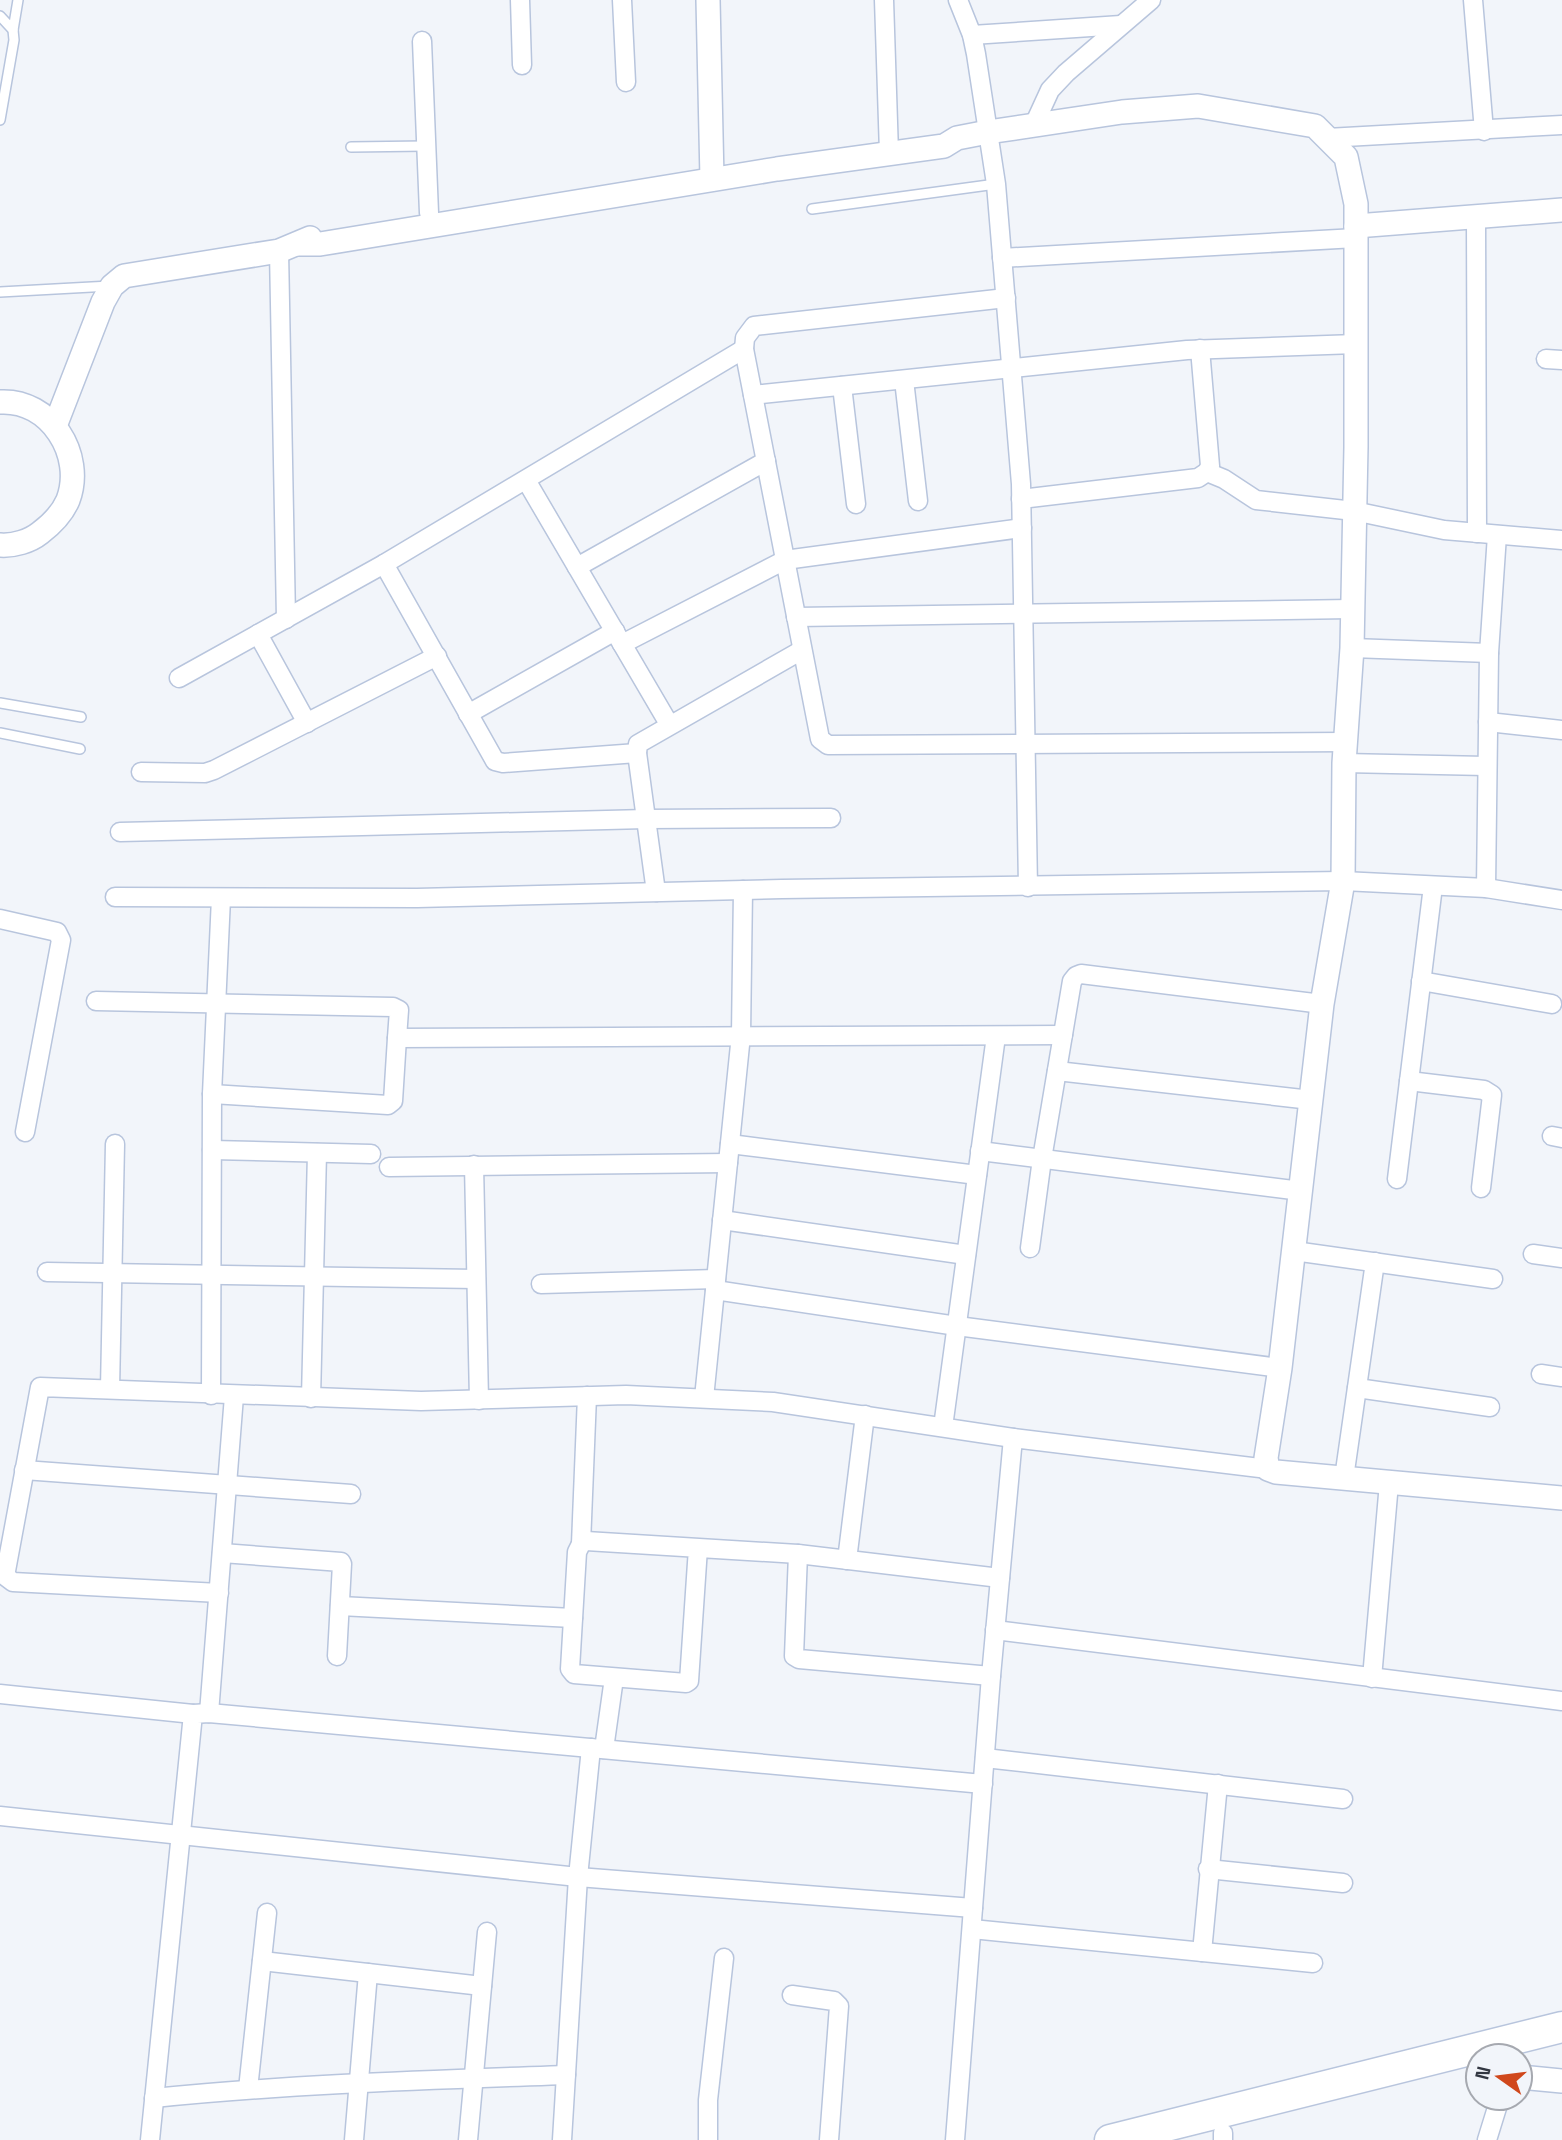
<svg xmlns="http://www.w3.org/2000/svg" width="1562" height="2140" viewBox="0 0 1562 2140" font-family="'Space Grotesk',sans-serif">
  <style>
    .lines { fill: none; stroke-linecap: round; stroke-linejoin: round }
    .service-casing { stroke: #b8c5dd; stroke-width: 12 }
    .minor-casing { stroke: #b8c5dd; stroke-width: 21 }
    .tertiary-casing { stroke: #b8c5dd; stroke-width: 26 }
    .trunk-casing { stroke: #b8c5dd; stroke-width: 33 }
    .service { stroke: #fff; stroke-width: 9 }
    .minor { stroke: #fff; stroke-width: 18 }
    .tertiary { stroke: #fff; stroke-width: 23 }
    .trunk { stroke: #fff; stroke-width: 30 }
  </style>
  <rect width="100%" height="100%" fill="#f2f5fa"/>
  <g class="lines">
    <g class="service-casing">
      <g id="service">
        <polyline points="0,16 13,30 14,40 0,120"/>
        <polyline points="13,30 18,0"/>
        <polyline points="351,147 425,146"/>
        <polyline points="812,209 996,184"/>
        <polyline points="0,292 110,286"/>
        <polyline points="0,703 81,717"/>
        <polyline points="0,733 80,749"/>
      </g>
    </g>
    <g class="minor-casing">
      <g id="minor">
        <polyline points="520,0 522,65"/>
        <polyline points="622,0 626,82"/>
        <polyline points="884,0 889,153"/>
        <polyline points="958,0 972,35 976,54 996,184 1021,484 1028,887"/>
        <polyline points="1473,0 1484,131"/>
        <polyline points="972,35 1121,25"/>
        <polyline points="422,41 429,213"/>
        <polyline points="1033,127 1050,90 1066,73 1151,0"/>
        <polyline points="1327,138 1562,125"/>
        <polyline points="1476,217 1477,533"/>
        <polyline points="279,251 286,619"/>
        <polyline points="1002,258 1356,238"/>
        <polyline points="1006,298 754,326 745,338 744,349 820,739 828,745 1345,742"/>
        <polyline points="1546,359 1562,360"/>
        <polyline points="904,380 918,501"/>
        <polyline points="842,386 856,504"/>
        <polyline points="753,395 1187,350 1356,344"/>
        <polyline points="1207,472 1224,479 1256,500 1354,511 1444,530 1562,540"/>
        <polyline points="526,480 669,724"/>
        <polyline points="1021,499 1198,478 1207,472 1210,466 1200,349"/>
        <polyline points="384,564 495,761 503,763 637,753"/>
        <polyline points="577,567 766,461"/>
        <polyline points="796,617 1351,609"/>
        <polyline points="258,634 307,723"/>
        <polyline points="622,644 785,560 1022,528"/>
        <polyline points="1352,648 1489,653"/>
        <polyline points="179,678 384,564 744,349"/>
        <polyline points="468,714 615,631"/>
        <polyline points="1488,722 1562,730"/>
        <polyline points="1344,763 1486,766"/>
        <polyline points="141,772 205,773 214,770 437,656"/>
        <polyline points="120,832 646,819 831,818"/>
        <polyline points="1486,888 1489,653 1497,535"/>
        <polyline points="656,892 637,753 638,744 802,650"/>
        <polyline points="115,897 417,898 782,889 1343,881 1486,888 1562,900"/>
        <polyline points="0,919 57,932 61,940 25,1132"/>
        <polyline points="1421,981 1552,1004"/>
        <polyline points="96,1001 393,1007 399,1010 397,1038 1063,1035"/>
        <polyline points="1057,1071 1311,1100"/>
        <polyline points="1409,1081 1484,1090 1492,1095 1481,1188"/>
        <polyline points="212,1094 388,1105 393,1101 397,1038"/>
        <polyline points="1552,1136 1562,1138"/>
        <polyline points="730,1144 977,1175"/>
        <polyline points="212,1150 371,1154"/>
        <polyline points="980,1151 1301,1191"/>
        <polyline points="474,1165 479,1400"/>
        <polyline points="389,1167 728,1163"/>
        <polyline points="1397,1179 1433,886"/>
        <polyline points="722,1220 966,1255"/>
        <polyline points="1030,1248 1042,1159 1072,981 1076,976 1081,974 1322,1004"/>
        <polyline points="1294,1251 1493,1279"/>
        <polyline points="1533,1254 1562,1258"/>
        <polyline points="47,1272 476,1279"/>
        <polyline points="541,1284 716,1279"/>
        <polyline points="715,1290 957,1326 1280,1368"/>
        <polyline points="1541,1374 1562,1377"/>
        <polyline points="1357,1388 1490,1407"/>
        <polyline points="110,1389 115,1144"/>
        <polyline points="211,1395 212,1094 221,898"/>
        <polyline points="311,1398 317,1153"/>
        <polyline points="704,1398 741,1035 743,890"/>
        <polyline points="943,1427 996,1036"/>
        <polyline points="24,1470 351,1494"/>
        <polyline points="1344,1478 1375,1262"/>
        <polyline points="581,1544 587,1396"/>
        <polyline points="698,1548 689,1681 686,1683 574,1674 570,1669 577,1552 581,1544 586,1541 798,1554 1000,1578"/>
        <polyline points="222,1553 341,1562 342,1564 337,1656"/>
        <polyline points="798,1554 794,1656 799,1659 991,1676"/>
        <polyline points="847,1560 865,1415"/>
        <polyline points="219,1593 13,1582 5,1576 40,1387 421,1401 626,1395 773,1402 1013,1438"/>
        <polyline points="340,1606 573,1618"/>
        <polyline points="995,1630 1562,1701"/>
        <polyline points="1372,1678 1389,1483"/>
        <polyline points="0,1694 193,1714"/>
        <polyline points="209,1713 234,1396"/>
        <polyline points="604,1749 614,1678"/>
        <polyline points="985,1758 1343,1799"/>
        <polyline points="0,1816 578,1877 973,1908"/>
        <polyline points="1208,1869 1343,1883"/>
        <polyline points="972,1929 1313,1963"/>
        <polyline points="1202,1952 1218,1784"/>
        <polyline points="262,1961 482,1986"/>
        <polyline points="792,1995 834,2001 839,2006 829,2140"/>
        <polyline points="248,2089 267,1913"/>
        <path d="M 154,2098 C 291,2084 428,2080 566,2075"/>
        <polyline points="150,2140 193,1714 209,1713 983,1784"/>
        <polyline points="354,2140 368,1973"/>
        <polyline points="468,2140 487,1932"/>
        <polyline points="562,2140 578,1877 591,1748"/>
        <polyline points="708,2140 708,2100 724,1958"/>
        <polyline points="955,2140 991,1676 1013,1438 1268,1469"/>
        <polyline points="1223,2140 1223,2133"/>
        <polyline points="1487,2140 1500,2098"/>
      </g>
    </g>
    <g class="tertiary-casing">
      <g id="tertiary">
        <polyline points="708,0 712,179"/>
        <polyline points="1356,226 1562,210"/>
        <polyline points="298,244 320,244 777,169 944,146 957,138 988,132 1122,112 1198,106 1315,126 1346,157 1356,204 1356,447 1352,648 1344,763 1343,881 1322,1004 1280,1368 1266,1458 1268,1469 1276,1472 1562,1498"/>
        <path d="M 0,402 C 50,399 85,455 68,500 C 62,514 52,524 40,533 C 30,541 14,546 0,545"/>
        <polyline points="55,426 103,302 112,286 124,276 279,251 310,238"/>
        <polyline points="1520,2077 1562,2081"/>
      </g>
    </g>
    <g class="trunk-casing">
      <polyline id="trunk" points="1110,2140 1562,2027"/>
    </g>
    <use href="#service" class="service"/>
    <use href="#minor" class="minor"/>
    <use href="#tertiary" class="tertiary"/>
    <use href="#trunk" class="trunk"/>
  </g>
  <g transform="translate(1499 2077) rotate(284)"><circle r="33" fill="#f2f5fa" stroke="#a6a9b0" stroke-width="2"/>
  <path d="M0-5L12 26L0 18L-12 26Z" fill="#d0481c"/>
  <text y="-10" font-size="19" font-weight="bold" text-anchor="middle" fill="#333842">N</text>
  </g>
</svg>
